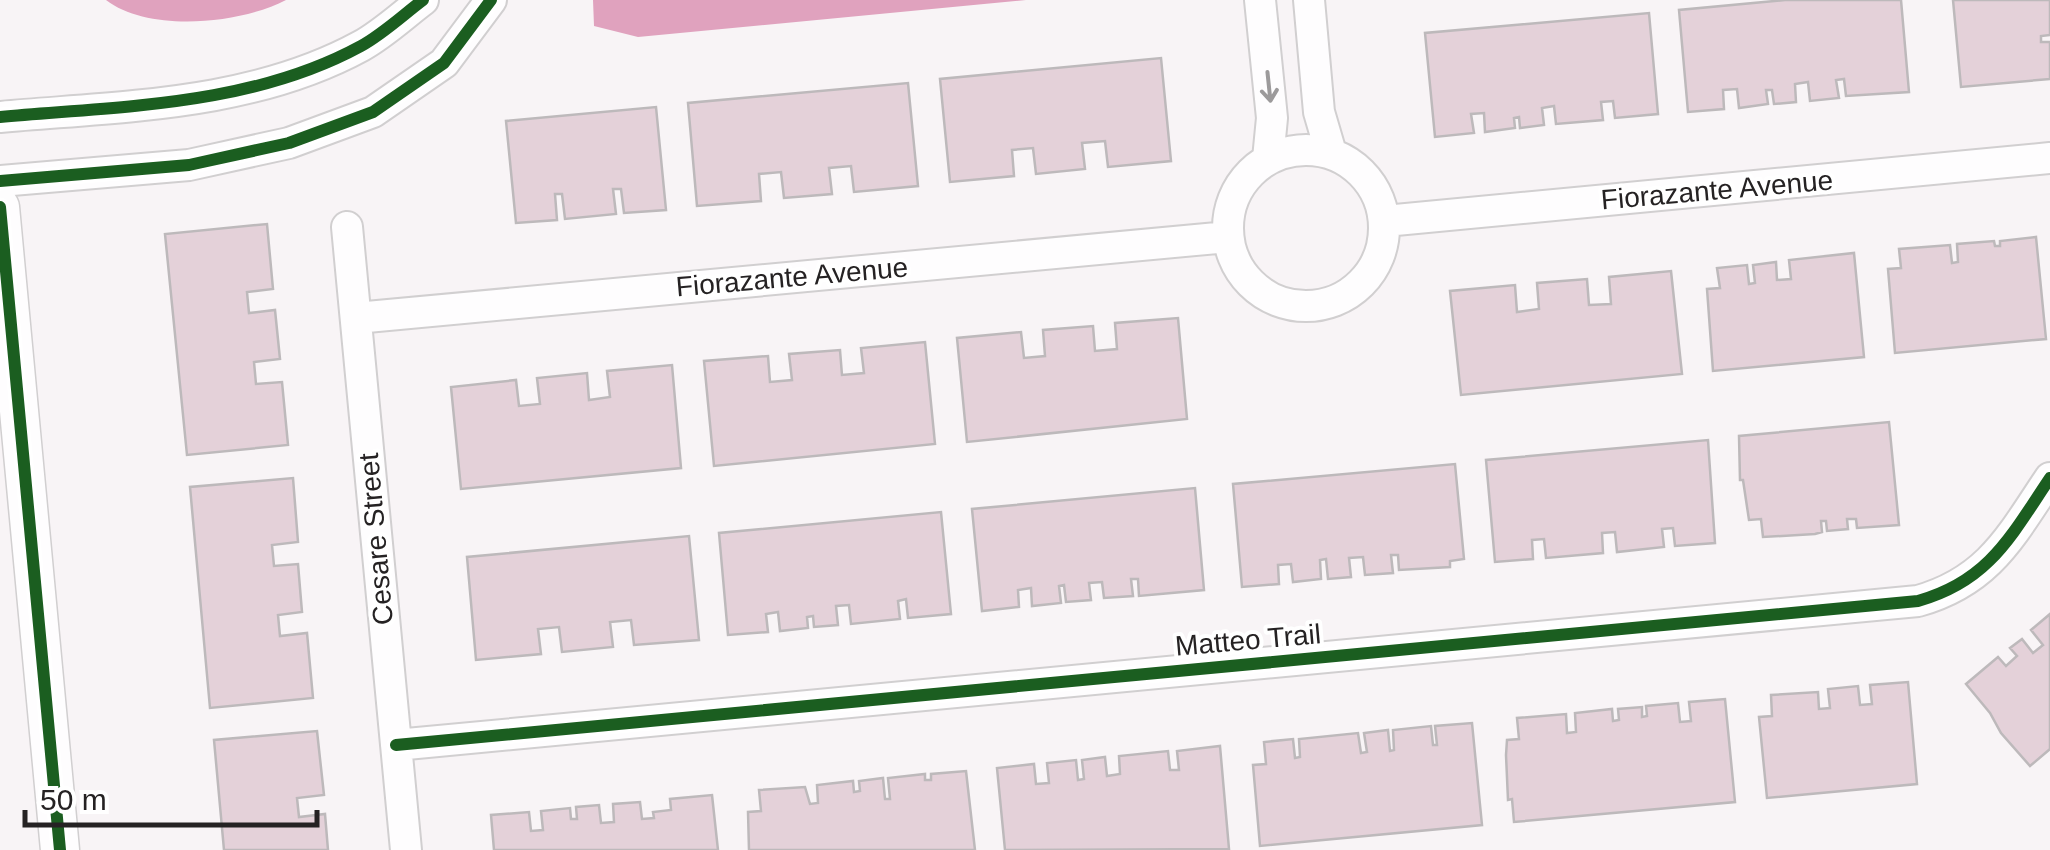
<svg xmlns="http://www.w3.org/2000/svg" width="2050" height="850" viewBox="0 0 2050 850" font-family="Arial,sans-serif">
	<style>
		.water { fill: #e0a2be }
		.building { fill: #e4d1d9; stroke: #bdb9bb; stroke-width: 2.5 }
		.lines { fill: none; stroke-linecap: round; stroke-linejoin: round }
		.minor-casing { stroke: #d1cfd0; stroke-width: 34 }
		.tertiary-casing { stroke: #d1cfd0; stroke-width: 41 }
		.minor { stroke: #fefdfe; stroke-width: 30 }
		.tertiary { stroke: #fefdfe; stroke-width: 38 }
		.cycleway-casing { stroke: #fff; stroke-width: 19 }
		.cycleway { stroke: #1b5e20; stroke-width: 12 }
		.oneway { stroke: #9c9a9b }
		.labels { text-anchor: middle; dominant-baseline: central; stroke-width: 8; stroke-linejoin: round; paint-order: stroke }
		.street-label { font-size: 28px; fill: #252223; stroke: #fff }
	</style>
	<rect width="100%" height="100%" fill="#f8f4f6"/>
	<path class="water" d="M106,0H286C240,24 149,33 106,0Z
		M593,0H1026L638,37L594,26Z"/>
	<path class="building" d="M1785,0H1901L1909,92L1846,96L1844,79L1836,80L1839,98L1810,101L1808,82L1795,84L1796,102L1774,104L1772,90H1766L1768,104L1739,108L1737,89L1723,90L1724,109L1688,112L1679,10Z
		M1953,0H2050V35L2041,36V42H2050V79L1961,87Z
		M1649,13L1658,114L1615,118L1613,101L1601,102L1603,120L1556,124L1554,106L1542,108L1544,125L1520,128L1519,117L1514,118L1515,128L1485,132L1484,113L1471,114L1474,133L1435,137L1425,33Z
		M1161,58L1171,161L1108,167L1105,141L1082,143L1085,169L1036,174L1033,148L1012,150L1014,176L950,182L940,79Z
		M908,83L918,186L854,192L851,166L829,168L832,194L784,198L781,172L759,174L761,201L697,206L688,103Z
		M656,107L666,210L624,213L621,189H613L616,214L565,219L562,194H555L557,220L516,223L506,121Z
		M267,224L273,289L247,292L249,313L275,310L280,359L254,362L256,384L282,382L288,445L187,455L165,234Z
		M2036,237L2046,339L1895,353L1888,269L1901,268L1899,249L1950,245L1952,263L1958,262L1957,244L1994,241L1995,246H2000V241Z
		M1854,253L1864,357L1713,371L1707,289L1720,288L1717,268L1747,265L1749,284L1755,283L1753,265L1776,262L1777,280L1791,279L1789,260Z
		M1671,271L1682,374L1461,395L1450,291L1515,285L1517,312L1539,309L1537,283L1587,279L1589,305L1611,304L1609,277Z
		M1178,318L1187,419L967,442L957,338L1021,332L1024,358L1045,356L1043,330L1093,326L1095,351L1117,349L1115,323Z
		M925,342L935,444L714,466L704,361L768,356L770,382L792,380L789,354L840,350L842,375L864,373L861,348Z
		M672,365L681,468L461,489L451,387L516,380L519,406L540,404L537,378L587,373L589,400L610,397L607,371Z
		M1889,422L1899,525L1857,528L1856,519H1847L1848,529L1827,531L1826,521H1821L1822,532L1815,534L1763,537L1761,519L1749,520L1743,480H1740L1739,436Z
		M1708,440L1715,543L1675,546L1673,528L1662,529L1664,547L1617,552L1615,532L1602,533L1603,553L1546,558L1544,539L1532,540L1533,559L1495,562L1486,460Z
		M1455,464L1464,559L1450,561V567L1399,570L1398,555H1391L1393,573L1365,575L1363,557L1349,558L1351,577L1328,579L1326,559L1320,560L1321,579L1293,582L1291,564L1278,565L1279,584L1242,587L1233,484Z
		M293,478L298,542L272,545L274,566L298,564L302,612L278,615L280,636L307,633L313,698L210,708L190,487Z
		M1195,488L1204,590L1139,596L1138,579H1131L1133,596L1104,598L1102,582L1089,583L1091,600L1066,602L1064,585L1059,586L1061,603L1032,606L1031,588L1018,590L1019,607L982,611L972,509Z
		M941,512L951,614L908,618L906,599L898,601L900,619L851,624L849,605L836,606L838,625L814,627L813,616L807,617L808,628L780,631L778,612L766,614L768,632L728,635L719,533Z
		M689,536L699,640L634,645L631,620L610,622L613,647L562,652L559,627L538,629L541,654L476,660L467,557Z
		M2050,614V749L2030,766L2001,733L1990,713L1966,684L1998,657L2006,666L2017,656L2010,648L2022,639L2033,653L2043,645L2031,630Z
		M1908,682L1917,784L1767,798L1759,717L1772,716L1771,695L1818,692L1819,709L1830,708L1828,689L1858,686L1860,705L1872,704L1870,685Z
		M1725,699L1735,802L1514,822L1512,799L1508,800L1506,755L1507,740L1519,739L1517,718L1566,714L1567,733L1576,732L1575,713L1612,709L1613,721L1619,720L1618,709L1642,707V717L1647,716L1646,706L1678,703L1680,722L1691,721L1689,702Z
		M1472,723L1482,825L1260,846L1253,765L1266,764L1264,742L1293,739L1295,758L1300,757L1299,739L1358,733L1361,753L1367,752L1364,733L1388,730L1390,751L1394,750L1393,730L1431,726L1433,745H1437L1435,726Z
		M317,731L324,795L297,798L299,817L325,814L328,850H224L214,740Z
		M1220,746L1229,849L1005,850L997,768L1034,764L1036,784L1049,783L1047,763L1076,760L1078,780L1084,779L1082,760L1105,757L1107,776L1120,774L1119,756L1168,751L1170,770H1179L1177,751Z
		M966,771L975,850H749L748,812L761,811L759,790L805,787L810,804L818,803L817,785L853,781L854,792L860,791L859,781L883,778L885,799H890L888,778L925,774V780H931V774Z
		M712,795L718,850H494L491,815L529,812L531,831L543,830L541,811L570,808L571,819H577L576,807L599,805L601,823L614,822L613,804L640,802L642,819L654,818L653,812L671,810L670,799Z"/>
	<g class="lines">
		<defs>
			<path id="minor" d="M1260,0L1272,118L1268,159
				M1309,0L1319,112L1331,153
				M0,117C122,106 251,106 361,46C383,34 403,15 423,0
				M1228 228a78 78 0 1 1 156 0a78 78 0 1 1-156 0Z
				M0,181L189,165L289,143L373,112L444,63L491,0
				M1385,221L2050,158
				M347,227L406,850
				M356,318L1228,237
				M396,745L1918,601C1989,581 2011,536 2050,478"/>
			<path id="tertiary" d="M0,207L60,850"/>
		</defs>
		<use href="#minor" class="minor-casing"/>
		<use href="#tertiary" class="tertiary-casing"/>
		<use href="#minor" class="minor"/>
		<use href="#tertiary" class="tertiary"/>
		<defs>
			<path id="cycleway" d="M0,117C122,106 251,106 361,46C383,34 403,15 423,0
				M0,181L189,165L289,143L373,112L444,63L491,0
				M0,207L60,850
				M396,745L1918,601C1989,581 2011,536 2050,478"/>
		</defs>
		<use href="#cycleway" class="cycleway-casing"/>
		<use href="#cycleway" class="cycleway"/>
	</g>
	<defs><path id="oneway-shaft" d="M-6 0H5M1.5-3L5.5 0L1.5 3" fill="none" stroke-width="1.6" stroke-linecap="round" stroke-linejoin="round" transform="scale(2.5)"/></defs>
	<use class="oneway" href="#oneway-shaft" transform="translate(1269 87) rotate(84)"/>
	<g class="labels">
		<g class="street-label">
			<text transform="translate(1717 190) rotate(-5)">Fiorazante Avenue</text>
			<text transform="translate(792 277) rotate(-5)">Fiorazante Avenue</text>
			<text transform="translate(376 539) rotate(-95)">Cesare Street</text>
			<text transform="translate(1248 640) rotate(-5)">Matteo Trail</text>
		</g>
	</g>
	<path d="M25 810v15h292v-15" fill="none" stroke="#252223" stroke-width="5"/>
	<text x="40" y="810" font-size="30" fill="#252223" stroke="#ffffff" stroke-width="8" paint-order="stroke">50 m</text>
</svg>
